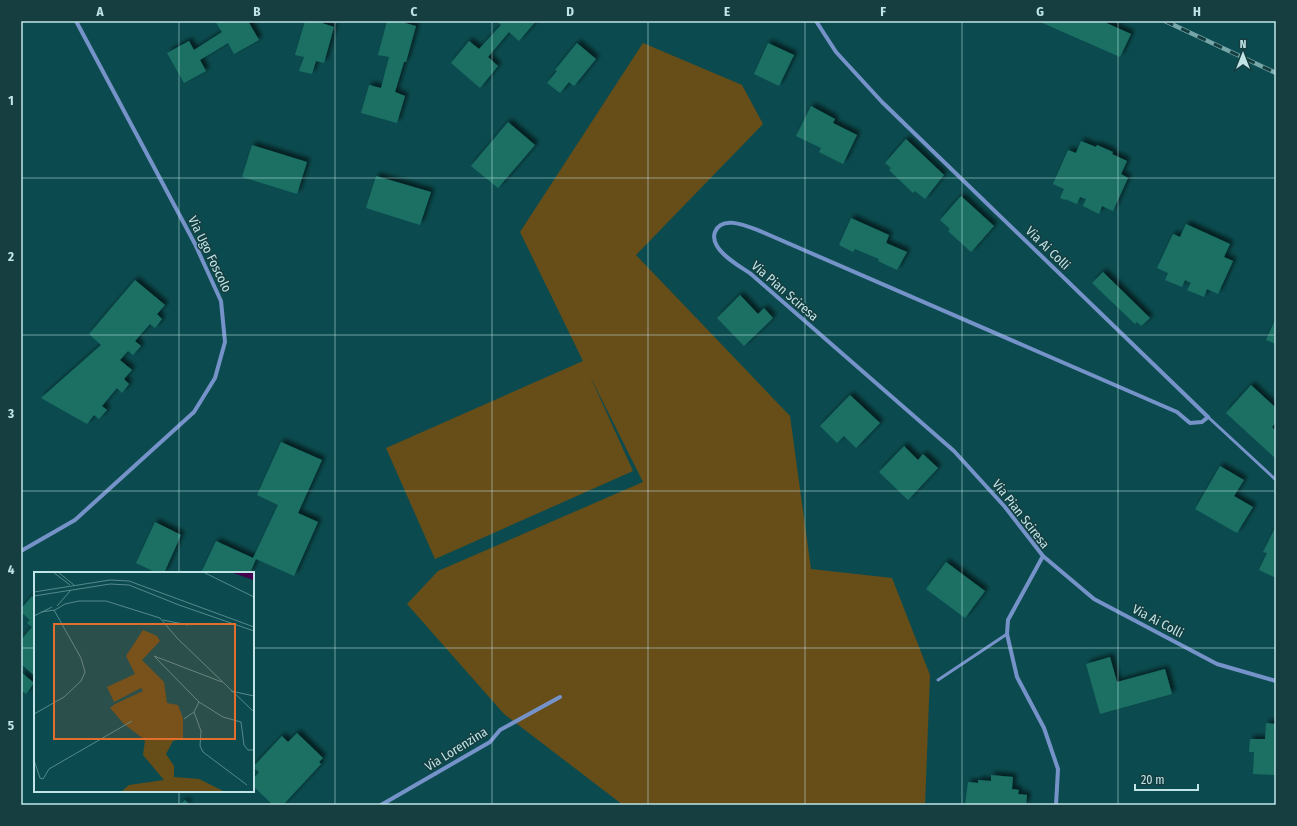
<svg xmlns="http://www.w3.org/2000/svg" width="1297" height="826" viewBox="0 0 1297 826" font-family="'Fira Sans Condensed',sans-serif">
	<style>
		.green { fill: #674d18 }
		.building { fill: #1b7064; filter: url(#shadow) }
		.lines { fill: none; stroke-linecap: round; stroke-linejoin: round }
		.service { stroke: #7593c9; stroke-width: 3 }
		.minor { stroke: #7593c9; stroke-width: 4 }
		.rail-casing { stroke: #77a6a9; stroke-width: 4.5 }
		.rail { stroke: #163e41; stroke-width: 3; stroke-dasharray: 9; stroke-linecap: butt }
		.grid { fill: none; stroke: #c1e5e7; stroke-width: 1; stroke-opacity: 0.55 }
		.labels { text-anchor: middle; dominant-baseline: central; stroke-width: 3; stroke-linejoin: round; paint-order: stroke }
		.street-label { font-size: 13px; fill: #c1e5e7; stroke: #163e41 }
		.inset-road { fill: none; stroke: #54898c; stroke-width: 1 }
		.view { fill: #e26e2d; fill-opacity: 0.15; stroke: #e26e2d; stroke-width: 2 }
		.inset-edge { fill: none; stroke: #c1e5e7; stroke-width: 2 }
		.neatline { fill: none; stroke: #c1e5e7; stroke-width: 1.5 }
		.grid-label { font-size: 13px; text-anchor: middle; font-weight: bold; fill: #c1e5e7 }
	</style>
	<defs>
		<filter id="shadow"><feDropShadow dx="3.5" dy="-3.5" stdDeviation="2" flood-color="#0009"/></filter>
	</defs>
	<rect width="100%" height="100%" fill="#0b4b4f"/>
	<path class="green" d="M643,43L742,85L763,124L636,255L790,416L811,569L892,578L930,675L925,805H623L504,714L407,604L438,571L643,482L590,376L633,471L435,559L386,448L583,361L520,232Z"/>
	<path class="building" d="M215,21H248L259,40L234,54L228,43L200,60L206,71L184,83L167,53L189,41L194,50L222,32Z
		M305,21H323L322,23L334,27L324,63L316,61L312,74L299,71L304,57L295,55Z
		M387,21H406L405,23L416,26L406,62H404L395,92L405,96L397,123L361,113L369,85L381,88L389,57L378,55Z
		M496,21H536L519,41L509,32L488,57L498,66L480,88L451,63L469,41L479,49L501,25Z
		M1038,21H1102L1131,34L1120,57Z
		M577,43L596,59L574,86L569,82L560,93L547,83L557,71L555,70Z
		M768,43L794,55L779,86L754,74Z
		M811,106L835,119L833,123L857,135L843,164L819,152L821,148L796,136Z
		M508,122L535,145L498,188L471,166Z
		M906,139L944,175L925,199L915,191L913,193L889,170L891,168L885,163Z
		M1081,141L1096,147L1097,145L1113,152L1112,154L1127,161L1121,174L1128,178L1113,211L1102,206L1099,214L1083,206L1086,199L1080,197L1077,204L1065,199V200L1060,198L1064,189L1053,184L1068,150L1076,153Z
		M252,145L307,162L297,194L242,177Z
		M376,176L431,192L420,225L366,208Z
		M961,196L994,226L971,252L948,231L950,229L940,220Z
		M851,218L889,235L886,243L907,252L897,270L878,261L879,259L855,249L853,252L839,245Z
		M1186,224L1230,244L1224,257L1233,261L1218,294L1207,289L1204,297L1187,290L1191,283L1185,280L1182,287L1165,280L1168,273L1157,268L1173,234L1180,237Z
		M1103,272L1150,318L1141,326L1137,322L1135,324L1092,283Z
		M135,280L165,305L157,314L162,319L155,328L150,324L135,341L141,346L133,355L128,351L120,360L132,370L124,379L129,384L122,393L117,388L102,406L107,410L99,419L94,415L87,424L41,398L101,345L89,334Z
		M740,295L758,314L764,308L773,318L744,346L717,318Z
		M1276,318V344L1266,340Z
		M1251,385L1276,408V422L1272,427L1276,431V456L1274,457L1226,413Z
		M850,395L880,423L856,448L844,436L837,443L820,426Z
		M281,442L322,460L298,513L318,522L294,576L256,559L250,573H201L216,541L253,558L278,505L257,495Z
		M904,446L918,460L923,454L938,468L908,500L879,472Z
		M1220,466L1244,480L1234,496L1253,507L1237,533L1195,509Z
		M155,522L181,535L164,573H157L136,563Z
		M1276,526V578L1259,570L1267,553L1263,552Z
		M946,562L985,591L965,618L926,589Z
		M32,596L35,599V676L21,664V640L32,627L27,623L30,620L21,612V609Z
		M1110,657L1117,682L1165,669L1172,694L1100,714L1086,664Z
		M21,672L34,683L26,694L21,690Z
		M1266,723L1276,724L1275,775L1253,774L1254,752H1249L1250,739H1265Z
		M297,733L323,758L319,762L321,764L283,805L279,803L278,805H273L253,786V779L259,772L253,767L282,736L288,742Z
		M991,775L1013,777L1012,789L1019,790L1018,794L1027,795L1026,805H965L968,782L978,783V780L991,781Z
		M185,800L190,805H179Z"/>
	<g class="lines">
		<path class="service" d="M1208,417L1276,480
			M938,680L1007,634"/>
		<path class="minor" d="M816,21L836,52L882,102L1208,417L1202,422L1190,423L1177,412L760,231C749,227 722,214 715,232C713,237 714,241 717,246C723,257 741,267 751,274L954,451L1005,507L1043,556L1008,620L1007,634L1017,677L1044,728L1058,769L1056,805
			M21,551L75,520L194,412L215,378L225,342L221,301L195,244L76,21
			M1043,556L1094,599L1217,664L1276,681
			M381,805L490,742L500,730L560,697"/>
		<defs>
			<path id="rail" d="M1165,21L1276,73"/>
		</defs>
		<use href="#rail" class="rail-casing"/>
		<use href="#rail" class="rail"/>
	</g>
	<path class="grid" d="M179,21V573M335,21V805M492,21V805M648,21V805M805,21V805M962,21V805M1118,21V805M21,178H1276M21,335H1276M21,491H1276M21,648H35M253,648H1276M179,791V805"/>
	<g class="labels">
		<g class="street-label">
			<text transform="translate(1048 248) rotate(44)">Via Ai Colli</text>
			<text transform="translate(210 254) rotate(64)">Via Ugo Foscolo</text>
			<text transform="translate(785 291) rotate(41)">Via Pian Sciresa</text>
			<text transform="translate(1021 514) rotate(52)">Via Pian Sciresa</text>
			<text transform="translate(1158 621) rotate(28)">Via Ai Colli</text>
			<text transform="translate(456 749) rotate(-32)">Via Lorenzina</text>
		</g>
	</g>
	<g transform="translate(34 572)">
		<rect width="220" height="220" fill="#0b4b4f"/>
		<path d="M109,58L123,64L126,69L108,88L130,110L133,131L144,133L149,146V166L139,169L132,182L140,194V205L165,207L191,220H87L95,213L130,208L109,183L111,168L90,152L76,136L81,132L109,119L107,116L80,130L73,115L101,102L92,84Z" fill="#674d18"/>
		<path d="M196,0H220V9L217,7Z" fill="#44004e"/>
		<path class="inset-road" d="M19,0L36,13M24,0L40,13M169,0L220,25M0,20L76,8L95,9L220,55M0,24L76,12L95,13L145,33L220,59M23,34L37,18M7,40L21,38L31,32L45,29H72L126,46L143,66L220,140M0,44L18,35M129,48L154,53M120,84L165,130L160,140L167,159L166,174L169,180L213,213M120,84L188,110M197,119L220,124M165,130L189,145L207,150L210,173L214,178H220M0,142L30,125L47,109L51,100L47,86L20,38M150,147L160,140M0,188L6,206L9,207L15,197L98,149"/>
		<path class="view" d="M20,52H201V167H20Z"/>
		<rect width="220" height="220" class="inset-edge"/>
	</g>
	<rect width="1297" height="826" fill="none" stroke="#163e41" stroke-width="44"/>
	<g transform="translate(1243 54)" stroke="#163e41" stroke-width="3" paint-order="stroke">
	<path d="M0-3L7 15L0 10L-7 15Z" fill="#c1e5e7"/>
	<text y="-6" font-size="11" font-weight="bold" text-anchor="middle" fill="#c1e5e7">N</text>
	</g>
	<path d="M1135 784v6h63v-6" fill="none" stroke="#c1e5e7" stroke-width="2"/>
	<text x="1141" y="784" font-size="12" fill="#c1e5e7" stroke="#163e41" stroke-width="3" paint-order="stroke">20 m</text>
	<rect x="22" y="22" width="1253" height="782" class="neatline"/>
	<g class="grid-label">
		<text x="100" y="16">A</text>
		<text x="257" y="16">B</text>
		<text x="414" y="16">C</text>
		<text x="570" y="16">D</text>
		<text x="727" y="16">E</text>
		<text x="883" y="16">F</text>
		<text x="1040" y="16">G</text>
		<text x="1197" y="16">H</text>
		<text x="11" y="105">1</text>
		<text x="11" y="261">2</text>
		<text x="11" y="418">3</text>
		<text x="11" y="574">4</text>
		<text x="11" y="730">5</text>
	</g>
</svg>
